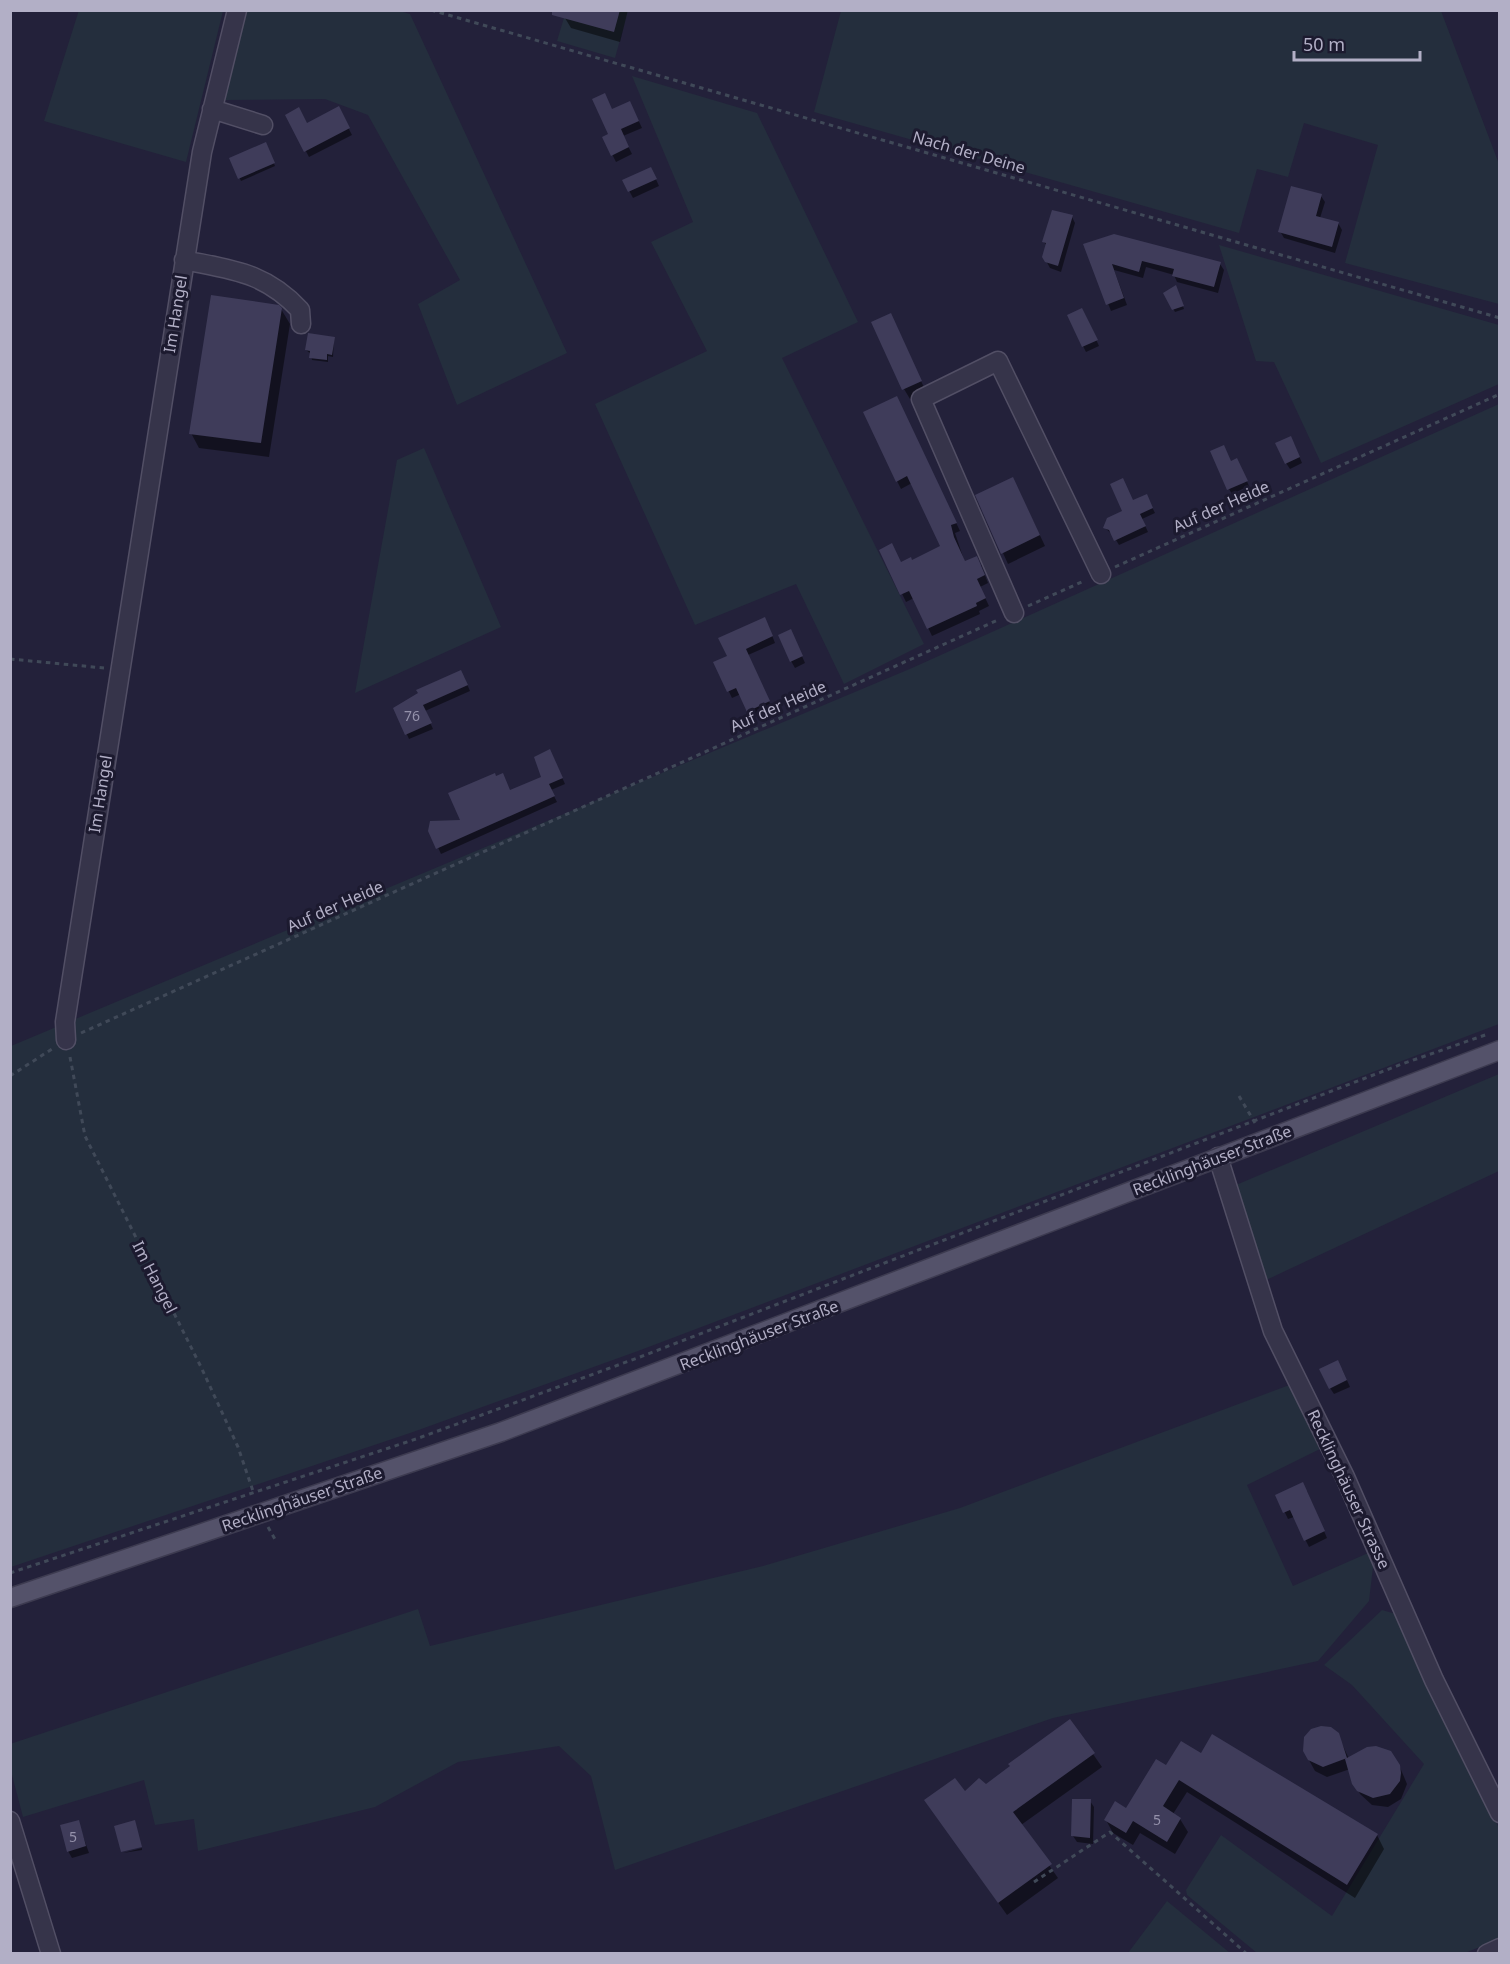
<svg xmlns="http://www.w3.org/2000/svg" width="1510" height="1964" viewBox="0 0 1510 1964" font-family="'Noto Sans',sans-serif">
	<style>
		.green { fill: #242e3d }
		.shadow { fill: #0007 }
		.building { fill: #3f3c5a }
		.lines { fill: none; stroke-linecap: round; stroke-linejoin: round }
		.minor-casing { stroke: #524f65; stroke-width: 21 }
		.major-casing { stroke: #3d3b50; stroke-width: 21 }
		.path { stroke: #404958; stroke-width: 3; stroke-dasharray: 4.5 4.5; stroke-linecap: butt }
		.minor { stroke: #36344a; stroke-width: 18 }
		.major { stroke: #54526a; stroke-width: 18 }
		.labels { text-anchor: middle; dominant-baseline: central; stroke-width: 6; stroke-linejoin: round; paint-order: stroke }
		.number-label { font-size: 14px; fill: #9592ab }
		.street-label { font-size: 16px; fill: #b2afc6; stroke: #1c1a2f }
	</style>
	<rect width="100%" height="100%" fill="#23213a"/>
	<path class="green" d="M79,10L223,11L186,162L44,121Z
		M396,10L410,14L567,353L457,405L418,304L460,280L368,115L325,99L224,100L247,11Z
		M566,11H628L615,58L557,41Z
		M841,11H1441L1499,164V304L1345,263L1378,145L1304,123L1288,177L1257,169L1239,233L814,112Z
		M632,76L757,113L858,322L782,358L924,644L844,684L796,584L695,625L595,404L707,351L651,242L693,222Z
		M1219,245L1499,325V384L1321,463L1274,362L1256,361Z
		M1499,404V1024L638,1351L413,1432L11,1567V1046L912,668Z
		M424,448L501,627L355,693L397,460Z
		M1499,1074V1171L1266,1280L1236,1185Z
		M1292,1384L1324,1447L1247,1485L1293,1586L1375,1550L1369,1601L1318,1661L1053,1718L615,1870L591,1776L559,1746L458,1762L375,1807L198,1851L194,1819L155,1825L144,1780L23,1817L11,1771L10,1744L418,1609L430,1646L763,1566L960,1508Z
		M1382,1610L1396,1614L1499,1828V1939L1465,1953H1257L1187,1895L1186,1890L1221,1835L1332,1916L1424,1764L1352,1685L1324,1665Z
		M1167,1901L1230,1953H1128Z"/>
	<path class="shadow" d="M567,10H628L620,42L571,28L565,18Z
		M338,108L352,135L309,157L287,115L307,125Z
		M633,109L642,128L623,136L632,154L616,162L604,138L610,135L612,111Z
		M267,146L275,166L241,181L231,159Z
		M654,175L659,186L633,198L624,181Z
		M1321,196L1325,202L1320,218L1338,223L1342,230L1335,253L1284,238L1280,231Z
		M1072,217L1075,223L1061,272L1050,268L1044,257L1047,246L1044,242Z
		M1085,245L1220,264L1224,270L1218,293L1177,282L1174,275L1146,267L1143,278L1114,270L1127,305L1111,311Z
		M1177,290L1184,309L1175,312L1165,293Z
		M281,309L290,324L269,457L199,448L191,433Z
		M1085,315L1099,346L1086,352L1083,346Z
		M896,325L926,392L910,399L904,389Z
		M334,338L333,357L328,356V362L312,360L311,354L306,350Z
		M901,406L960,531L955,533L965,563L981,565L988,583L980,587L989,606L979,611L980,614L932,636L914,598L906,602L881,550L901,563L911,562L942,547L912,483L901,489L897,481Z
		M1294,444L1302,463L1290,469L1286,463Z
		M1231,463L1240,465L1249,486L1232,494L1229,489Z
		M1018,489L1045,546L1008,564L977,496Z
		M1149,501L1155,513L1142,519L1148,532L1119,545L1113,535L1105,528L1133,502Z
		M768,625L775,643L748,655L772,708L752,717L741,694L732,698L715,663L729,656Z
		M794,638L805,663L795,668L791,661Z
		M464,677L470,691L425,711L433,729L409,739L395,708Z
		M553,757L565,784L551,790L557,802L441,854L430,830L462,821L510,792L543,778Z
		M1342,1369L1350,1387L1334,1394L1330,1388Z
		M1307,1491L1327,1538L1309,1547L1294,1517L1288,1519L1277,1496Z
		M1070,1721L1102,1767L1021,1825L1058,1878L1007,1915L926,1801L964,1793L985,1786Z
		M1338,1735L1349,1759L1399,1765L1407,1784L1401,1799L1388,1807L1372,1805L1360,1794L1350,1769L1327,1777L1315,1771L1304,1751Z
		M1201,1755L1377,1835L1384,1849L1355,1898L1187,1792L1173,1814L1180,1819L1188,1832L1175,1854L1140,1833L1133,1845L1113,1833L1106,1820L1127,1810L1166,1767Z
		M1090,1801L1094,1807L1093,1844L1077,1842L1073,1836Z
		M78,1822L89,1853L72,1858L68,1851Z
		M142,1848V1850L123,1853Z"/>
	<path class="building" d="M552,10H620L614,32L552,15Z
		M605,93L612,109L630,101L639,121L621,129L629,147L611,156L602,137L608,134L592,99Z
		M339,106L350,128L304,152L285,115L299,107L307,123Z
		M266,142L275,163L238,179L229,158Z
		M651,167L657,179L628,192L622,180Z
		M1291,186L1322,194L1316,216L1339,222L1332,247L1278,232Z
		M1052,210L1073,215L1058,266L1045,262L1042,257L1046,243L1042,242Z
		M1114,234L1221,262L1214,287L1172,276L1174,269L1142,261L1139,272L1112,264L1124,298L1106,305L1083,244Z
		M1176,285L1184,306L1172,310L1163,293Z
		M211,295L279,305L282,308L261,443L189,434Z
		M1082,308L1098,340L1082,347L1067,315Z
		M891,313L922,381L902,390L871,322Z
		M308,333L335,337L332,355L327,354V360L309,358L310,351L305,350Z
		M897,396L957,523L951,525L954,537L965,561L977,556L985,575L977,579L986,598L976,603L977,606L927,629L909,591L900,595L879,550L892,543L901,562L911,557L912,560L940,546L907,476L896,482L863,412Z
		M1291,436L1300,457L1285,464L1275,443Z
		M1224,445L1231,461L1237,458L1248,481L1227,490L1210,451Z
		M1013,477L1040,535L1001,554L975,495Z
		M1123,478L1133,500L1147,494L1153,508L1140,514L1146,526L1114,541L1109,530L1103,528L1107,518L1122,511L1110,484Z
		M765,617L773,636L746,649L770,701L747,712L736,688L727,692L713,662L727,656L718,638Z
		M791,629L803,656L790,662L778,635Z
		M461,670L468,685L423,705L432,723L405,735L393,708L418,693L416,690Z
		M550,749L563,778L549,784L555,796L436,849L428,831L430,821L460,820L448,793L495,773L496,776L503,773L510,790L541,777L534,757Z
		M1338,1360L1347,1380L1329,1389L1319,1369Z
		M1303,1482L1325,1531L1304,1541L1290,1510L1283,1513L1275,1495Z
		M1070,1719L1095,1753L1013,1812L1052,1864L998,1903L924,1800L955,1778L965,1791L979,1778L986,1784L1010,1766L1008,1764Z
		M1321,1726L1331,1727L1339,1733L1347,1758L1323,1767L1308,1760L1303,1751L1304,1737L1311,1729Z
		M1212,1734L1378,1834L1347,1885L1179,1780L1163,1806L1181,1818L1167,1842L1133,1821L1126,1833L1104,1820L1115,1801L1126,1808L1156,1759L1166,1765L1181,1741L1201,1753Z
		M1376,1746L1391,1751L1400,1765L1401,1773L1400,1781L1390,1794L1373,1798L1357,1791L1352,1784L1345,1759L1367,1747Z
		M1072,1799H1091L1090,1838L1071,1836Z
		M79,1820L86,1846L67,1852L60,1825Z
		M135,1820L142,1847L121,1852L114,1826Z"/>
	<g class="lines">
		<defs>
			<path id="minor" d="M212,109L263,125
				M184,260C232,270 265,272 300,310L301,324
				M1014,613L921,399L998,361L1101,574
				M66,1040L65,1022L202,152L237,10
				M1218,1157L1273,1331L1345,1477L1434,1680L1500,1813
				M10,1821L51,1954
				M1487,1954L1500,1948"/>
			<path id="major" d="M10,1598L501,1432L1500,1050"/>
		</defs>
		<use href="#minor" class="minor-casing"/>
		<use href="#major" class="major-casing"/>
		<path class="path" d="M431,10L1500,318
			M1115,567L1500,394
			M1028,606L1084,581
			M10,659L104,668
			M81,1033L1000,619
			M70,1057L85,1136L201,1367L238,1447L254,1494
			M10,1076L52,1049
			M1239,1096L1255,1123
			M268,1527L276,1541
			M10,1573L416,1439L640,1357L1402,1064L1488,1034
			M1034,1882L1110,1832L1247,1954"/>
		<use href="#minor" class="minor"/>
		<use href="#major" class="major"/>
	</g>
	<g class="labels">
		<g class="number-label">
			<text x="412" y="715">76</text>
			<text x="1157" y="1819">5</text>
			<text x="73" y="1836">5</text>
		</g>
		<g class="street-label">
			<text transform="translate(969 152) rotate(16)">Nach der Deine</text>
			<text transform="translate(175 314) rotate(-81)">Im Hangel</text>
			<text transform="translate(1221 506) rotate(-24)">Auf der Heide</text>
			<text transform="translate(778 706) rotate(-24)">Auf der Heide</text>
			<text transform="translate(100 794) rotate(-81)">Im Hangel</text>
			<text transform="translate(335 906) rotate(-24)">Auf der Heide</text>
			<text transform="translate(1212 1160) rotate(-21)">Recklinghäuser Straße</text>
			<text transform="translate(155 1277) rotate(63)">Im Hangel</text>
			<text transform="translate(759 1335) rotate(-21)">Recklinghäuser Straße</text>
			<text transform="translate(1349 1489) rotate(65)">Recklinghäuser Strasse</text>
			<text transform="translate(302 1499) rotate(-19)">Recklinghäuser Straße</text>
		</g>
	</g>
	<rect width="1510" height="1964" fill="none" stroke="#b2afc6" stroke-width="24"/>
	<path d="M1294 51v9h126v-9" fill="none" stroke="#b2afc6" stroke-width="3"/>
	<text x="1303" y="51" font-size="18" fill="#b2afc6" stroke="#1c1a2f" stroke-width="4.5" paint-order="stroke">50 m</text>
</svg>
